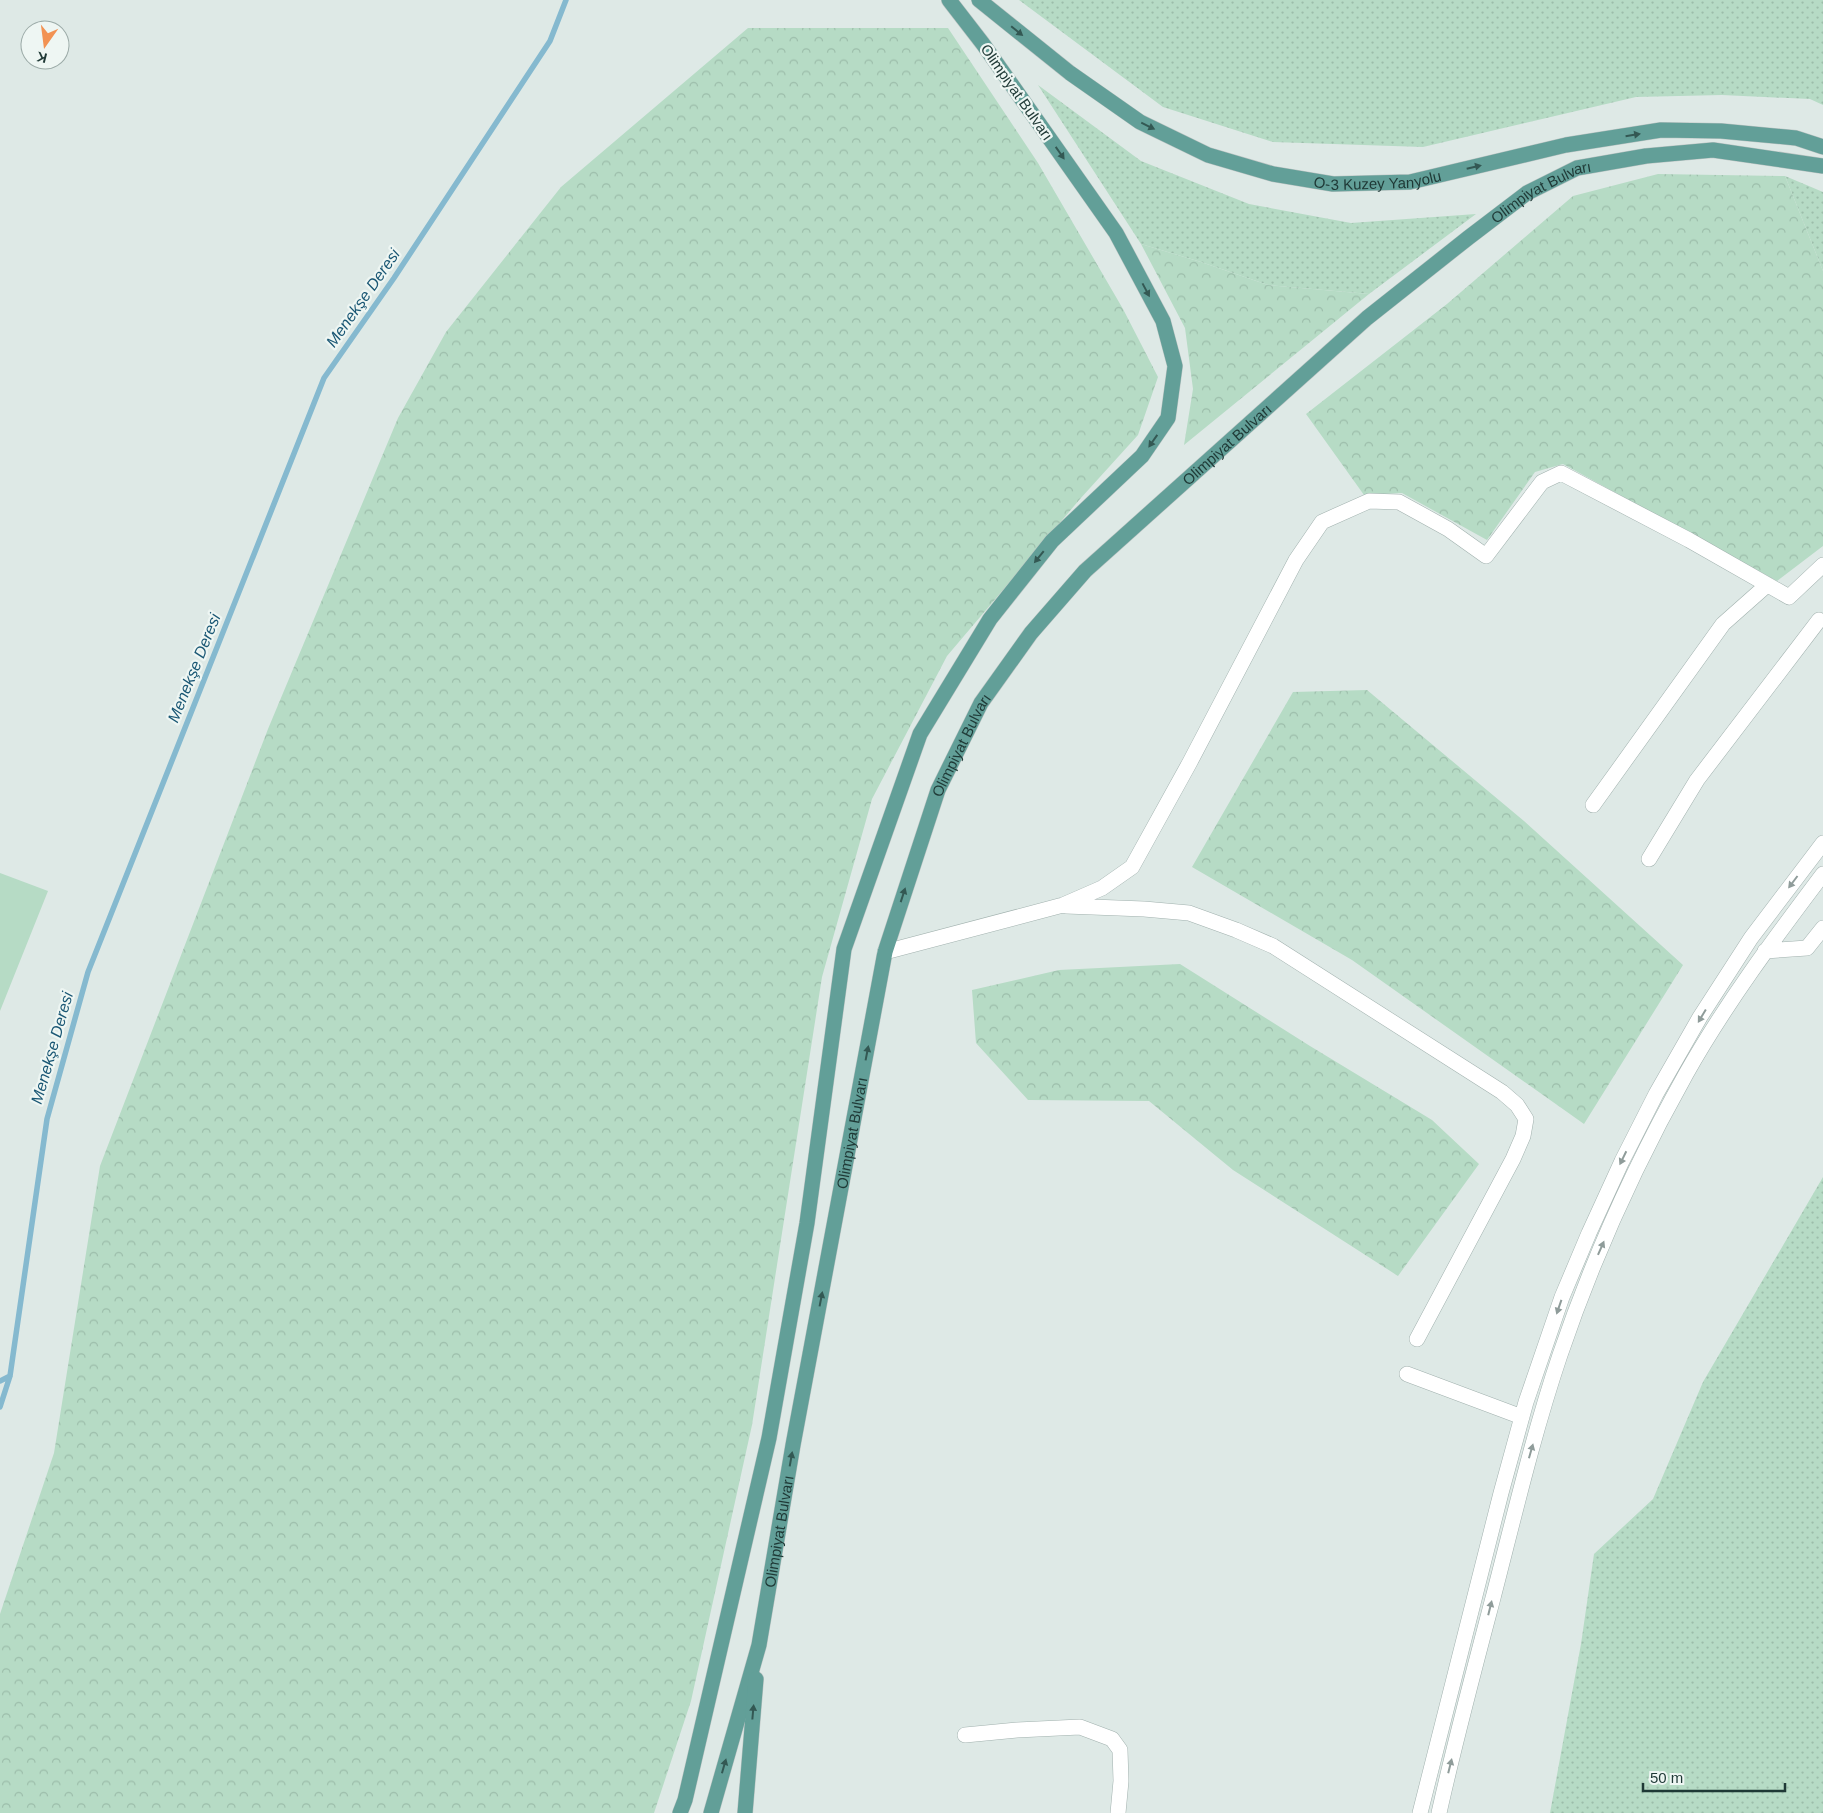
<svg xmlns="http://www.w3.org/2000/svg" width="1823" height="1813" viewBox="0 0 1823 1813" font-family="Helvetica,sans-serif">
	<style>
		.grass { fill: url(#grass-dots) }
		.forest { fill: url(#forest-crowns) }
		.pitch { fill: #b6dbc5 }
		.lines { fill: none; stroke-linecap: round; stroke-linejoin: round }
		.stream { stroke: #85b9cf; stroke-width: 5.5 }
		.minor-casing { stroke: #a1b1ae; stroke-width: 16 }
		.major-casing { stroke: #bcc4c3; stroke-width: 16 }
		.minor { stroke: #fff; stroke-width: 15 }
		.major { stroke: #629f98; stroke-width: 15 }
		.oneway { fill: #335853 }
		.oneway2 { fill: #8f9c9a }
		.labels { text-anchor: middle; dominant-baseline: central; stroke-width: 4.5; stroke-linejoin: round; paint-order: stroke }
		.street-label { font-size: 15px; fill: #1f3936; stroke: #eef6f3 }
		.water-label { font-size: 16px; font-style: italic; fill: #1a5774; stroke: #eef6f3 }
	</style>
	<defs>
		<pattern id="grass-dots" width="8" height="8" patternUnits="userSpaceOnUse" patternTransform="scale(1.25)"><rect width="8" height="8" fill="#b6dbc5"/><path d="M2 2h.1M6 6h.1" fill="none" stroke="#9cbdaa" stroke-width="1.8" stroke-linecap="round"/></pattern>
		<pattern id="forest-crowns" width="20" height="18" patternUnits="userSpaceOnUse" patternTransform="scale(1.25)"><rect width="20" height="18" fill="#b6dbc5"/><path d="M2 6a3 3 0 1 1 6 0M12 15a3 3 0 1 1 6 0" fill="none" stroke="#9cbdaa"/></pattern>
	</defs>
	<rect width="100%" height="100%" fill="#dee9e6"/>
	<path class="grass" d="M1019,0H1823V105L1810,99L1722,95L1636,97L1423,147L1273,142L1163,107Z
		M1038,85L1141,161L1249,204L1351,223L1476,214L1369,294L1268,285L1201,262L1141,244Z
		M1785,176L1823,192V271Z
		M1823,1177V1813H1550L1581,1644L1594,1554L1653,1499L1703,1382Z"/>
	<path class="forest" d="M748,28H948L1038,163L1123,309L1158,377L1138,435L1080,499L947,656L872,799L822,977L752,1425L691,1701L654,1813H0V1614L54,1453L100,1166L268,729L398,418L446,332L561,187Z
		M1658,174L1785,176L1823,271V546L1777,581L1563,464L1535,472L1487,540L1402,493L1364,495L1306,414L1447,304L1573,196Z
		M1141,244L1201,262L1268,285L1369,294L1184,445L1193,389L1185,328Z
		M1367,690L1524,821L1683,965L1584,1124L1352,960L1192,867L1293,692Z
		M1180,964L1310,1046L1432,1120L1479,1164L1398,1276L1233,1170L1149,1101L1028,1100L976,1043L972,990L1059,970Z"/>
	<path class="pitch" d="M0,873L48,891L0,1011Z"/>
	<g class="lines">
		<path class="stream" d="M0,1381L10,1376
			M0,1407L10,1376L47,1119L88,972L324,378L394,278L550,41L566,0"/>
		<defs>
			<path id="minor" d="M1593,805L1723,624L1767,585
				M1649,859L1697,780L1819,620
				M1066,906L1144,909L1189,913L1236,930L1273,946L1502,1092L1517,1105L1526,1119L1523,1136L1513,1159L1417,1339
				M1765,951L1807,948L1823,928
				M885,952L1063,905L1102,888L1132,867L1190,762L1296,560L1322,522L1369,501L1399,502L1448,529L1486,556L1542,482L1561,473L1689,540L1789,597L1823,565
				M1407,1374L1522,1417
				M965,1735L1017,1730L1080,1727L1112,1739L1120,1750L1121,1781L1118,1813
				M1420,1813L1501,1493L1526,1402L1562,1297L1589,1233L1622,1161L1656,1094L1700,1017L1751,938L1823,843
				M1439,1813C1455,1741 1474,1670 1493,1598C1514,1517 1533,1435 1560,1355C1593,1258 1636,1163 1686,1074C1726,1003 1774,939 1823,874"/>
			<g id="major">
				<path id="s1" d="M979,0L1070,73L1140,122L1208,155L1273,174L1333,184L1410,182L1566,145L1661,130L1721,131L1796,138L1823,147"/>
				<path d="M680,1813L685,1800L769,1438L807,1223L844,949L920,734L990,619L1052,541L1142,456L1168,418L1175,366L1163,321L1116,233L983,44L949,0"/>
				<path id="s2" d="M711,1813L759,1645L793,1445L885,952L938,790L981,703L1031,633L1085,571L1367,318L1468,238L1527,193L1577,168L1646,156L1713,150L1823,166"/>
				<path d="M745,1813L756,1679"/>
			</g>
		</defs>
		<use href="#minor" class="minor-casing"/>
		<use href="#major" class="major-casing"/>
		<use href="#minor" class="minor"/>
		<use href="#major" class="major"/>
	</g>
	<defs><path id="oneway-solid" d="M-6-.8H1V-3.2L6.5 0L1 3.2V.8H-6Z" transform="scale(1.25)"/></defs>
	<g class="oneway">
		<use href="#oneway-solid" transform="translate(1017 31) rotate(39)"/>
		<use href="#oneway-solid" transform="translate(1148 126) rotate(26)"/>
		<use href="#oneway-solid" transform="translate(1633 135) rotate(-9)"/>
		<use href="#oneway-solid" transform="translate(1060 153) rotate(55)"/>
		<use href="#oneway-solid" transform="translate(1474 167) rotate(-13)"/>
		<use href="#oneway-solid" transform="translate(1146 290) rotate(62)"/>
		<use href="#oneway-solid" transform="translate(1153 441) rotate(125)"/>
		<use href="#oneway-solid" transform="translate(1039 557) rotate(129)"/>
		<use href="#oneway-solid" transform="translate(903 895) rotate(-72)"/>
		<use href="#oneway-solid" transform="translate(867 1053) rotate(-79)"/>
		<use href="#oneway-solid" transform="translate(821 1299) rotate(-79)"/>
		<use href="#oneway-solid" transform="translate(791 1459) rotate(-80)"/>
		<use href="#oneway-solid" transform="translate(753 1712) rotate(-85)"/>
		<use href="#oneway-solid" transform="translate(724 1766) rotate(-74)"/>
	</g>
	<g class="oneway2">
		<use href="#oneway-solid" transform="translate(1793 882) rotate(127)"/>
		<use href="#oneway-solid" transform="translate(1702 1016) rotate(121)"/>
		<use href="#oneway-solid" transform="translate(1623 1158) rotate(116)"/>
		<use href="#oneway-solid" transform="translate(1601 1248) rotate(-66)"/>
		<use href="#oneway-solid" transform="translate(1559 1307) rotate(109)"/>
		<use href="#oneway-solid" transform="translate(1531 1451) rotate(-74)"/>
		<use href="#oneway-solid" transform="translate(1490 1608) rotate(-76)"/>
		<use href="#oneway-solid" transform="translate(1450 1766) rotate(-76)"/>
	</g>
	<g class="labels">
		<g class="street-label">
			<text transform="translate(1017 92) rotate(55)">Olimpiyat Bulvarı</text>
			<text stroke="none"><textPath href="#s1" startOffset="451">O-3 Kuzey Yanyolu</textPath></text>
			<text stroke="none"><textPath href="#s2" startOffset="1910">Olimpiyat Bulvarı</textPath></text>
			<text stroke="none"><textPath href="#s2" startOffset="1505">Olimpiyat Bulvarı</textPath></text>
			<text stroke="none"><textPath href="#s2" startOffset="1100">Olimpiyat Bulvarı</textPath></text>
			<text stroke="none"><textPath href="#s2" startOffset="695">Olimpiyat Bulvarı</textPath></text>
			<text stroke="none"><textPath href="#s2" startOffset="290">Olimpiyat Bulvarı</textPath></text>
		</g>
		<g class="water-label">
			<text transform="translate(363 298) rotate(-55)">Menekşe Deresi</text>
			<text transform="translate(194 668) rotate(-68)">Menekşe Deresi</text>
			<text transform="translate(52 1048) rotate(-74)">Menekşe Deresi</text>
		</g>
	</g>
	<g transform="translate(45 45) rotate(194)"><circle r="24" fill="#eef6f3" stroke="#9baaa7"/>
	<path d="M0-4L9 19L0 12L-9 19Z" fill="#f29253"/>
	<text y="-8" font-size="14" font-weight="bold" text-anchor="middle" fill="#1f3936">K</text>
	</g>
	<path d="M1643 1783v8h142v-8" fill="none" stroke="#1f3936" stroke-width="2.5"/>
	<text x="1650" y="1783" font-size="15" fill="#1f3936" stroke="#eef6f3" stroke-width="4" paint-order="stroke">50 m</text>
</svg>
